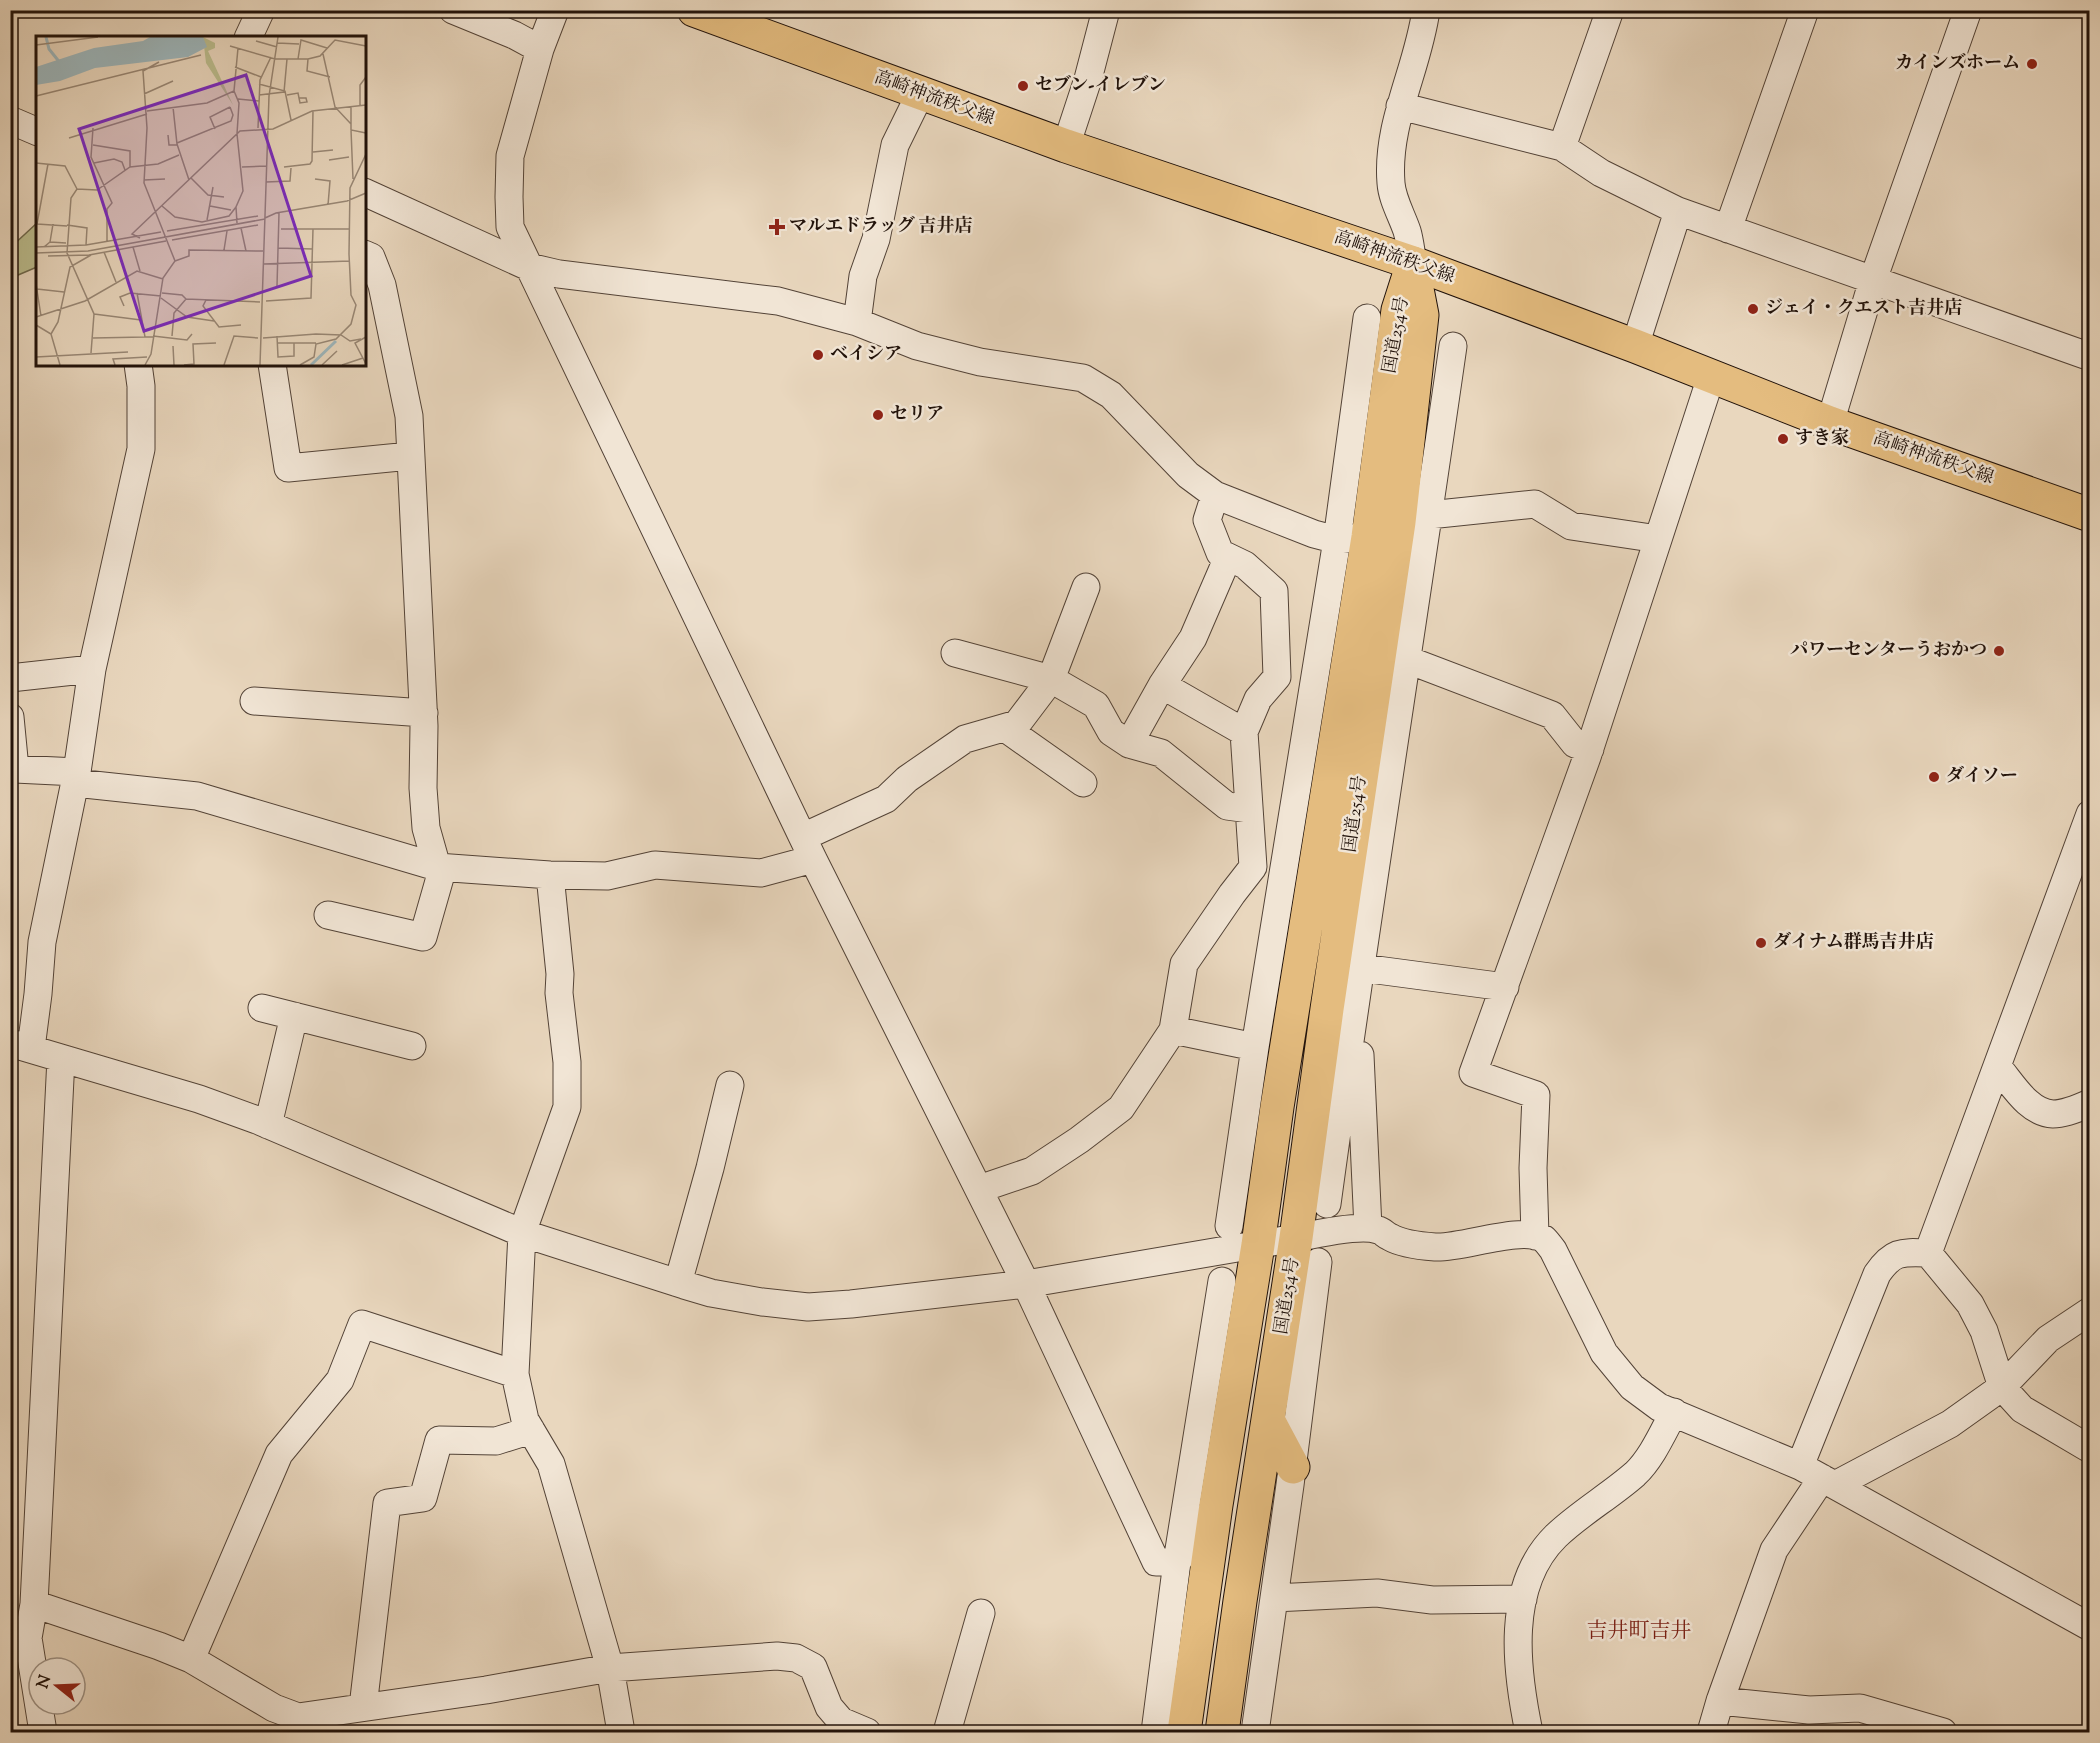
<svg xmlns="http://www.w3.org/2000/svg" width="2100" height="1743" viewBox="0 0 2100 1743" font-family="'Sorts Mill Goudy','Noto Serif JP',serif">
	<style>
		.green { fill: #bbbd8e; stroke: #6e684c; stroke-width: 1.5 }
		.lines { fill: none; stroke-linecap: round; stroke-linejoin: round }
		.minor-casing { stroke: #534337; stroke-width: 29 }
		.major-casing { stroke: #21120a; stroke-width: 35 }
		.highway-casing { stroke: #21120a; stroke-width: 35 }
		.minor { stroke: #f1e5d5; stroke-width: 27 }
		.major { stroke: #e4bc7f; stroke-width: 33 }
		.highway { stroke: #e4bc7f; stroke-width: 33 }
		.poi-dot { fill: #8f2418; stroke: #f1e5d5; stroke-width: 2 }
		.labels { text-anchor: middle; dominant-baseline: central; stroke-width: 5; stroke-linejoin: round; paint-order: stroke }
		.poi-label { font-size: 18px; font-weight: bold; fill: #21120a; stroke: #f1e5d5; text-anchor: start }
		.street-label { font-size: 18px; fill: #21120a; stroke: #f1e5d5 }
		.quarter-label { font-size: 21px; fill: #7a1f14; stroke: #f1e5d5 }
		.inset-river { fill: none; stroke: #9db7bd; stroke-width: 3 }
		.inset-road { fill: none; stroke: #998876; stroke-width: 1.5 }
		.view { fill: #7b2cbf; fill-opacity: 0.15; stroke: #7b2cbf; stroke-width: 3 }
		.inset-edge { fill: none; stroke: #21120a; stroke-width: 3 }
	</style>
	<rect width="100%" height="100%" fill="#e9d7be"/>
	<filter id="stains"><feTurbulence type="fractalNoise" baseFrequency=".00333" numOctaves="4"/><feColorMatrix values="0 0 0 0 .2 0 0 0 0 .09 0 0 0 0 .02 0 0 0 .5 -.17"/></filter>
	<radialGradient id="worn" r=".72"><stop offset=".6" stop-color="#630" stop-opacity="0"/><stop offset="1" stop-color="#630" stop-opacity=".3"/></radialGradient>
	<path class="green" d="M37,223V267L11,278V247Z"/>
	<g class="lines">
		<defs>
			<path id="minor" d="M453,10L514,35L540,49
				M555,10L540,49L510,156L509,197L510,227L813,859L1026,1284L1156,1562H1177L1216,1506
				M248,38L261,10
				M1400,106L1562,147L1601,173L1678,211L2085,355
				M10,120L38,132
				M1066,146L1088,79L1106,10
				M1562,147L1610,10
				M364,192L529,267L559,274L778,301L857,322L917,346L980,362L1083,378L1111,395L1188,475L1215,495L1314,534L1337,540L1368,537
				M1728,229L1805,10
				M364,254L371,257L382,285L409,416L424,726L423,788L426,828L437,867
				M1413,263C1411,253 1410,241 1407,231C1402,216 1392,199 1391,183C1386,123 1418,69 1426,10
				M857,322L863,276L876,239L895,145L920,94
				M1635,346L1678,211
				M272,364L288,468L410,456
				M1830,423L1873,280L1968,10
				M1429,515L1535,504L1571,526L1658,539
				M955,653L1051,679L1096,705L1111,732L1129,744L1161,753L1227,806L1249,809
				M1408,660L1552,715L1575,744L1590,749
				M10,678L92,669
				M1162,685L1244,732
				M254,701L424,713
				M10,717L15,769L77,772
				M1005,728L1083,783
				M1129,744L1162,685L1193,638L1228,557
				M75,783L197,796L437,867L550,875L607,876L655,865L761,873L813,859
				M2090,814L1928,1253L1970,1304L1984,1331L2002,1387L2022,1409L2090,1449
				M803,837L886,799L907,779L965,739L1017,724L1051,679L1086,587
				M550,875L560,974L559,993L567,1062V1107L522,1233L515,1374L525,1420L551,1464L610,1668L621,1732
				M328,915L423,937L443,867
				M1362,968L1505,987
				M262,1008L412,1046
				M1173,1030L1255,1047
				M10,1043L199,1099L257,1120L522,1233L684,1285L711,1293L762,1302L808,1307L851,1304L1026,1284L1296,1238C1315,1234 1361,1224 1378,1230C1383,1231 1385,1235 1390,1237C1402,1244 1421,1246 1435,1247C1462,1249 1521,1225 1544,1239C1547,1242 1550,1246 1553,1250L1604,1353L1632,1387L1659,1407L1800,1466L2090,1627
				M31,1048L38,994L42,942L77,772L92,669L141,449V386L138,364
				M1357,1055H1360L1368,1228
				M1997,1066C2012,1083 2028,1113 2053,1114C2065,1114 2079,1108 2090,1103
				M268,1125L294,1016
				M979,1189L1032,1171L1079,1140L1121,1108L1173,1030L1184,964L1232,894L1253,867L1244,732L1258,699L1277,677L1274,591L1245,565L1220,553L1207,520L1215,495
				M1327,1204C1366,918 1412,632 1453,346
				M1229,1226L1255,1047L1337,540L1367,318
				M1535,1236L1533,1168L1536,1095L1473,1073L1587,757L1711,377
				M678,1283L710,1168L730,1085
				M1800,1466L1877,1274C1893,1251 1901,1252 1928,1253
				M1835,1485L1950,1424L2002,1387L2048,1339L2090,1311
				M1274,1598L1377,1593L1432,1600L1523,1599
				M34,1604L159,1646L191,1659L274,1708L298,1717L486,1690L610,1668L777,1656L796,1658L813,1667L829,1707L841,1721L867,1732
				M191,1659L279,1454L340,1380L362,1324L515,1374
				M1720,1701L1809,1710L1860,1708L1943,1732
				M363,1707L387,1503L423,1498L439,1440L496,1441L531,1430
				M43,1732L28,1638L34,1604L61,1058
				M947,1732L981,1613
				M1155,1732L1177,1562L1222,1281
				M1255,1732L1290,1485L1318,1262
				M1529,1732C1516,1670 1505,1586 1556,1536C1580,1513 1610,1496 1635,1474C1652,1458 1663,1432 1674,1412
				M1711,1732L1720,1701L1774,1550L1822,1478"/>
			<path id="major" d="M694,10L1066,146L1413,263L1635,346L1830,423L2090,515"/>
			<path id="highway" d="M1268,1420L1293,1467
				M1184,1732L1216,1505L1258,1245L1277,1107L1368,537L1398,310L1413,263
				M1222,1732L1240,1601L1296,1238L1327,1009L1399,522L1422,315L1413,268"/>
		</defs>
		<use href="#minor" class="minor-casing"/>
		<use href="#major" class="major-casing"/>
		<use href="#highway" class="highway-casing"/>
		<use href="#minor" class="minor"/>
		<use href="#major" class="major"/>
		<use href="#highway" class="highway"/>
	</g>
	<g class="poi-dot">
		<circle cx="2032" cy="64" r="6"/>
		<circle cx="1023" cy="86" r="6"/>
		<path d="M774 218h6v6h6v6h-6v6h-6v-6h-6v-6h6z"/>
		<circle cx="1753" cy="309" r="6"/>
		<circle cx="818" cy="355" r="6"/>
		<circle cx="878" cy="415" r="6"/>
		<circle cx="1783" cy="439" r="6"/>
		<circle cx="1999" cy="651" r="6"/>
		<circle cx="1934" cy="777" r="6"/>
		<circle cx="1761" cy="943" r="6"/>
	</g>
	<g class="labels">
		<g class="poi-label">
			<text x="2020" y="64" text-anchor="end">カインズホーム</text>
			<text x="1035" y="86">セブン-イレブン</text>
			<text x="789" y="227">マルエドラッグ 吉井店</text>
			<text x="1765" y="309">ジェイ・クエスト吉井店</text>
			<text x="830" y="355">ベイシア</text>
			<text x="890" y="415">セリア</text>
			<text x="1795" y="439">すき家</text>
			<text x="1987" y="651" text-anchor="end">パワーセンターうおかつ</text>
			<text x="1946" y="777">ダイソー</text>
			<text x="1773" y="943">ダイナム群馬吉井店</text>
		</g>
		<g class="street-label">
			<text transform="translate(934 99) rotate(20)">高崎神流秩父線</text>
			<text transform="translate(1394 258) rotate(19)">高崎神流秩父線</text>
			<text transform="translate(1397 335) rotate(-80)">国道254号</text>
			<text transform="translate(1933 459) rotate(19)">高崎神流秩父線</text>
			<text transform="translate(1356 814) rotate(-82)">国道254号</text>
			<text transform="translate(1288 1296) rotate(-81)">国道254号</text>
		</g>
		<g class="quarter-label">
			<text x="1639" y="1632">吉井町吉井</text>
		</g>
	</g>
	<g transform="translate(36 36)">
		<rect width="330" height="330" fill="#e9d7be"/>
		<path d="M167,1L179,7V12L172,15L197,69L170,27Z" fill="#bbbd8e"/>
		<path d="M114,1H167L171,11L152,21L59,32L24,45L0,49V31L58,12L107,5Z" fill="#9db7bd"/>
		<path class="inset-river" d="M10,1L13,13L25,28M275,329L300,305"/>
		<path class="inset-road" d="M220,5L241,11M241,7L263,8M0,9L62,1M194,10L239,23H272L284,20L299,4L330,10M287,18L299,71L315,88M262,23L265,4L291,12M272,23L271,35L294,41M199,31L225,41M223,48L249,55L255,84M108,58L137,45M223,59L248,56L251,23M251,59L262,57L264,67L271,66L270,62H263M0,60L165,19M202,63L223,65M324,69V49L330,41M315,70V94L330,97M137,71L141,108L153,144M111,75L171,67L198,55M57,92L55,121L76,167L71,173V205M222,92L224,44L235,21M179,93L174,81L194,71M315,94L317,143M132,99L133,109H141M33,102L111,78M141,107L195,85L197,79L194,71M57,109L94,115V131M277,116L297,114M293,124L313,121M0,127L29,130L41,153M58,127L78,123L86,126L89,134M206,131L230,130M248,131L274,128L276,125L277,75M155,142L172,159L188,161M279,143L294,145L292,169M108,144L129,143M230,146L254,145L255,132M126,170L139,181L166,186L193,180L200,171M174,170L195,174M229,182L240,177L311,165L330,157M171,184L177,151M201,187L200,171L207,155L201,98L203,67L198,55L202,12M1,188L12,128M1,188L31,190M31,189L51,192L50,209M205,192L210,215M245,193H277M131,195L222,180M104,202L96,198L204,95L237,93L276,75L330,69M136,204L222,189M14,206L17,188M0,211L50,209L125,196M8,211L14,206L30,207M97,211L104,235M242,212L277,213M188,214L191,195M68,216L80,246M0,217L52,215L229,183M12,220L53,219L130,205M139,225L153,220V214L227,215M227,228L314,225M0,248L5,280M241,250L243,177M1,253L28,256M101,257L109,301H117M126,257L146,259L150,263M125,262L151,281L178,285M170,264L167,270L183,291L205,289M230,265L275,262L277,193H314M88,270L84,261L94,257L125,260M58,278L105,284M0,281L49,265L101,235L127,243M0,289L15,298L24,329M15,298L22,286L34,231L55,219M117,300L151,304L156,298M136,300L138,277L150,263L224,266M241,300L242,321L258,320V307M330,301L319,307L330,328M57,302L109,301M227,302L280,298L305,299L314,305L325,303M241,307H280M137,310L138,329M55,317L58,278L31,217L35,162L41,153L61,154L94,131L122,128L143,119M0,321L92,316M79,329L77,323L111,321M109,329L115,318L127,242L139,225L108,147L111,92L107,35L123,26M148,329L158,328L157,308L180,307M188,329L198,300L222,302M224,329L233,60L242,1M264,329L278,321L280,308L300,303L315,288L320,269L315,259L313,218L314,152L330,118M286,329L301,315M306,329L327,322"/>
		<path class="view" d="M210,39L275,240L108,295L43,93Z"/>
		<rect width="330" height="330" class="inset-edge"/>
	</g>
	<rect width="2100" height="1743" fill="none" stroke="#e9d7be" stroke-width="36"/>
	<rect x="12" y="12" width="2076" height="1719" fill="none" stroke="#21120a" stroke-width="3"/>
	<rect x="18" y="18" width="2064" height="1707" fill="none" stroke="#21120a" stroke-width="1.5"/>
	<g transform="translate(57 1686) rotate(288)"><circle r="28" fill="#f1e5d5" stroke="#9e9184" stroke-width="1.5"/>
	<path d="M0-4.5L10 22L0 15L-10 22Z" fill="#8f2418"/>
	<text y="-9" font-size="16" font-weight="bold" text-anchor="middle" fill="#21120a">N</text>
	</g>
	<rect width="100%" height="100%" filter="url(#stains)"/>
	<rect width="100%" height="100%" fill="url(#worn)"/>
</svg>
